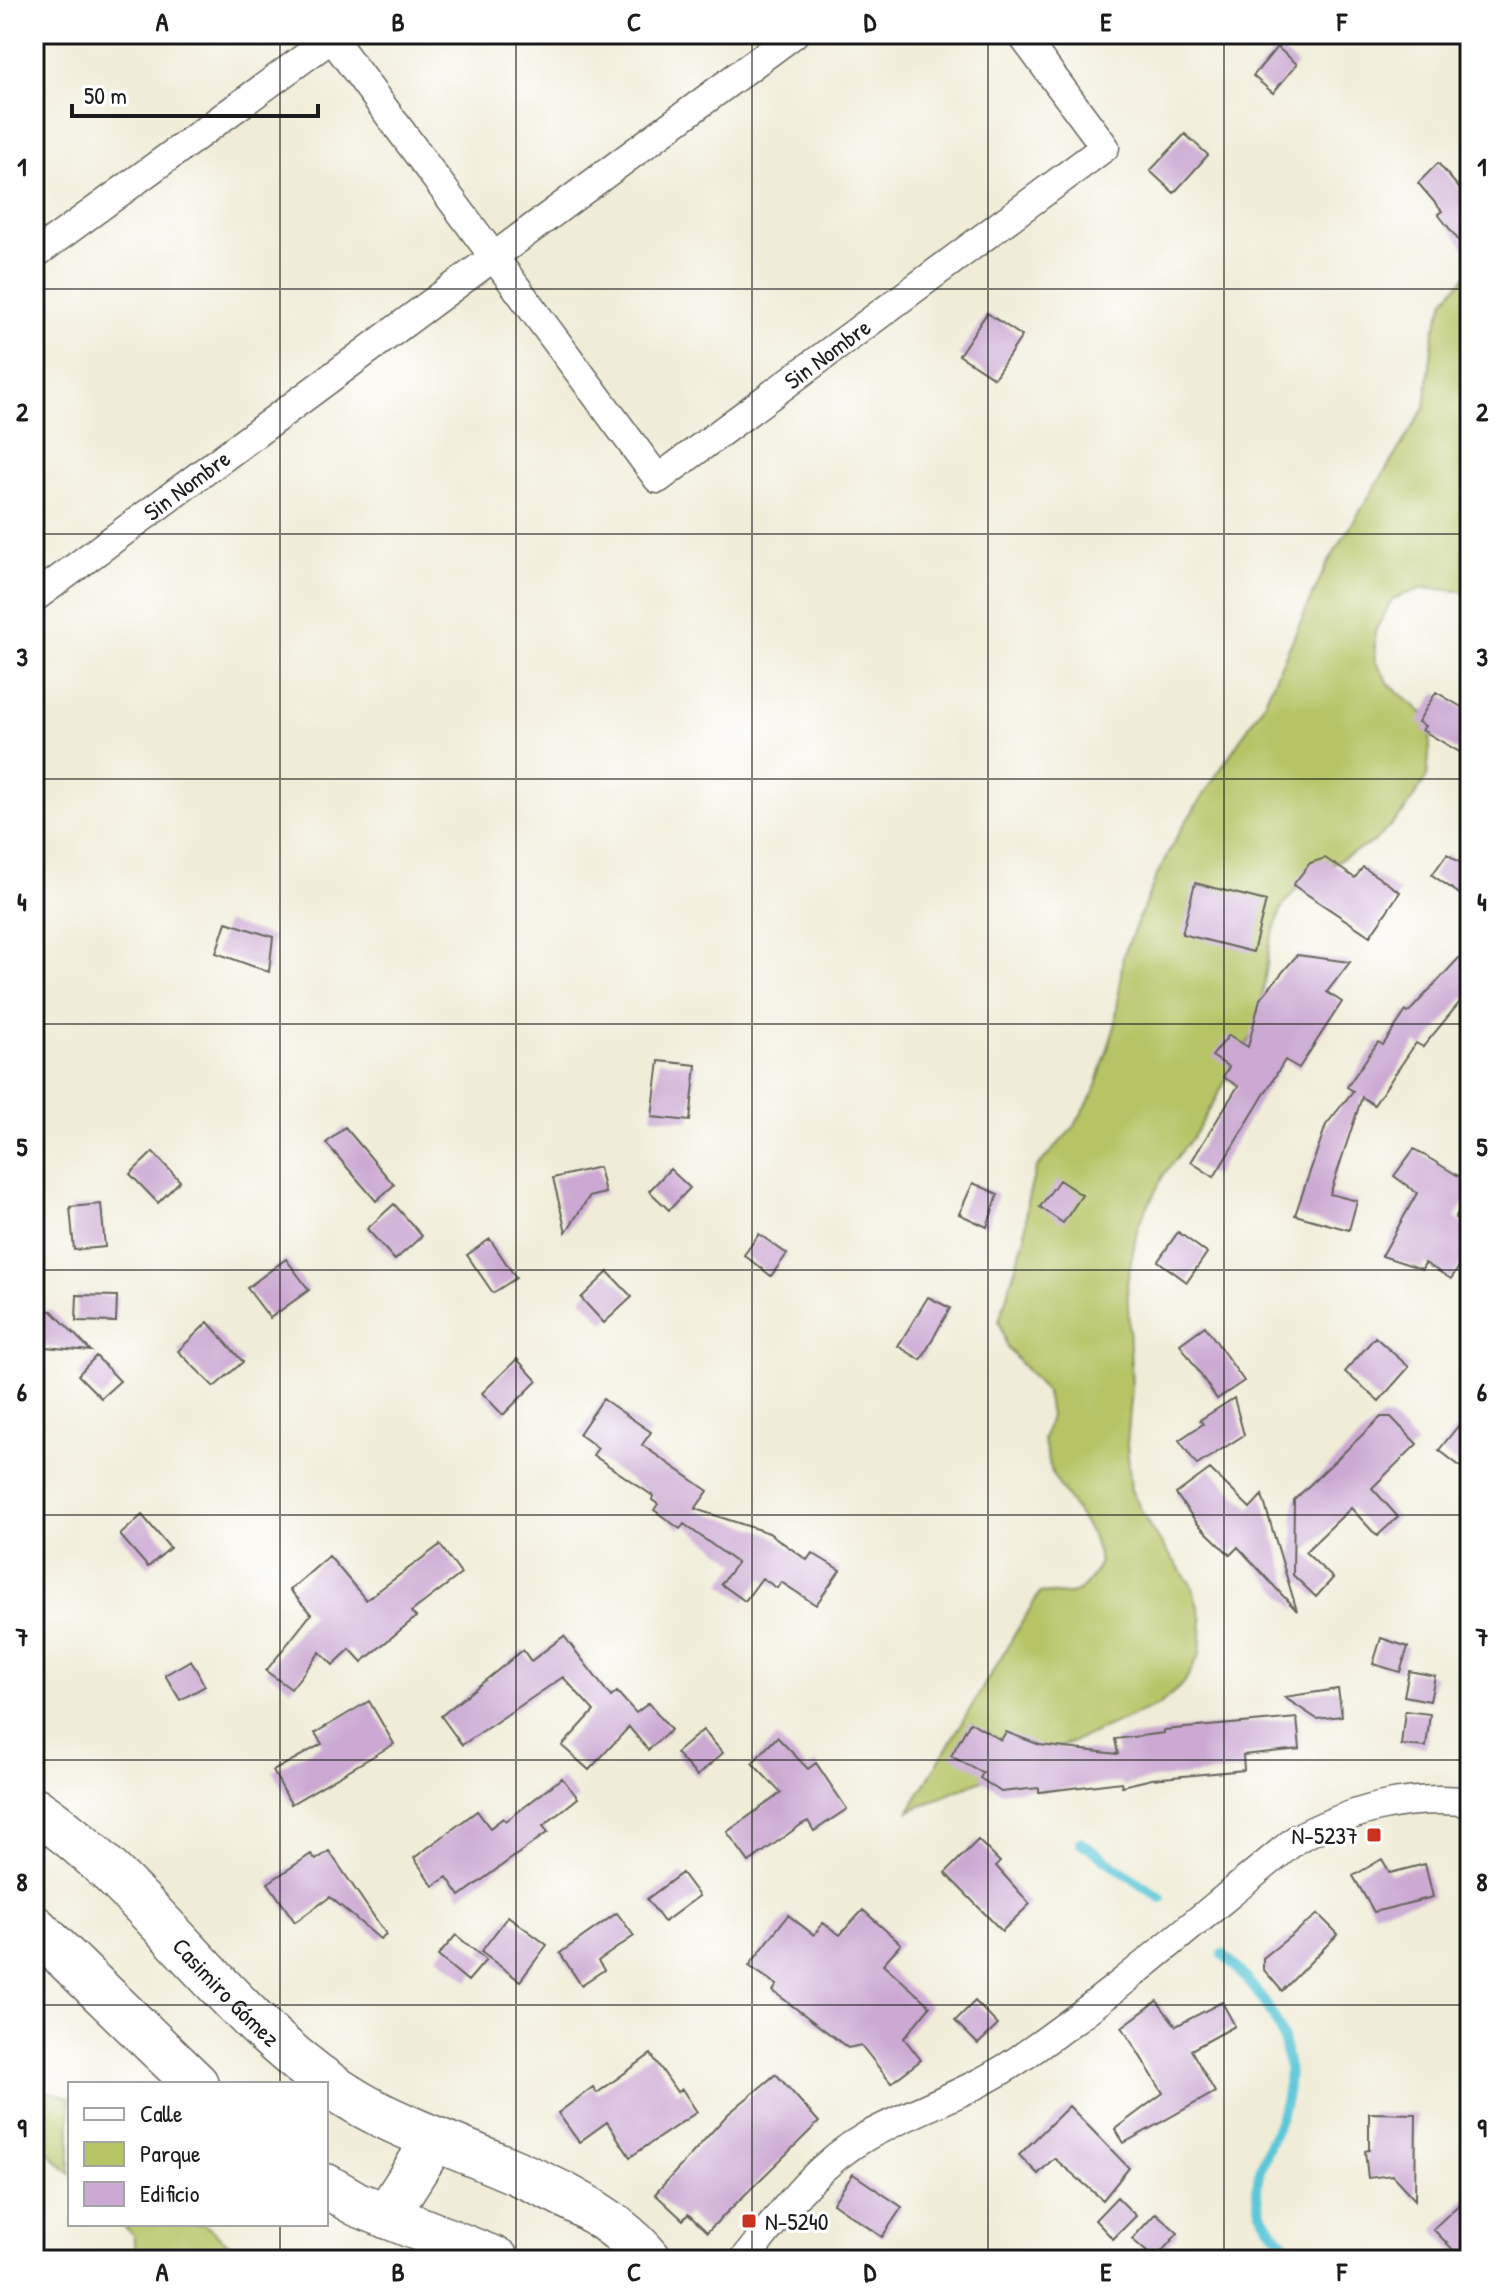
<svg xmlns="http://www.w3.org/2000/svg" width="1504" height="2294" viewBox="0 0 1504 2294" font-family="'Patrick Hand',sans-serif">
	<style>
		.green { fill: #b6c466; stroke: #697041; stroke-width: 2 }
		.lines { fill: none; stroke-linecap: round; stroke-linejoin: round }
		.stream { stroke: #5dc7d8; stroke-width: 10 }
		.building { fill: #cba9d2 }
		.minor-casing { stroke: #66655d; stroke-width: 31 }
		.primary-casing { stroke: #66655d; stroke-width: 47 }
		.minor { stroke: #fff; stroke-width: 28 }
		.primary { stroke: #fff; stroke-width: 44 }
		.grid { fill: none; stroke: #1c1c1c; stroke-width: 2; stroke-opacity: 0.55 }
		.poi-dot { fill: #c8321e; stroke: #fff; stroke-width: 3 }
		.labels { text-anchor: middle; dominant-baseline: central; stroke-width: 6; stroke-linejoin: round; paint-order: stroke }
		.street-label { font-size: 24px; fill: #1c1c1c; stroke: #fff }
		.poi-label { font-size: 24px; fill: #1c1c1c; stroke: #fff; text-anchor: end }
		.neatline { fill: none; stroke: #1c1c1c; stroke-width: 3 }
		.grid-label { font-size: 26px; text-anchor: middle; font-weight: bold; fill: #1c1c1c }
	</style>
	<rect width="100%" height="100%" fill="#fff"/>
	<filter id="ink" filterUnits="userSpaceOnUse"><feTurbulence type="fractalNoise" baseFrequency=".0125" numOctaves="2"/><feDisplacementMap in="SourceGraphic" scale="16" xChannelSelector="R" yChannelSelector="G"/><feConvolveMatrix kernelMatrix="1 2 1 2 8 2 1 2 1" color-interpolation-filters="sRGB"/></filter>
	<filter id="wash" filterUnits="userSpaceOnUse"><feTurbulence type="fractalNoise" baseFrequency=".006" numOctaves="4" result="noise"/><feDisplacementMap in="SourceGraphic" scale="32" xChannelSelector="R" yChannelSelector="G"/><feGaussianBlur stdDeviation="1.8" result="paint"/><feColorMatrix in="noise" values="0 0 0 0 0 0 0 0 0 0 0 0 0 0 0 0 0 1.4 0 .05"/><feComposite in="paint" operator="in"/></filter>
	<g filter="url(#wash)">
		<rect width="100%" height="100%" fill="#f0ecd7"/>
		<path class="green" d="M1470,271V592L1423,588L1393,599L1375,631V661L1390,685L1422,712L1431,734L1427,777L1404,812L1374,842L1306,877L1282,907L1270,943L1258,1025L1196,1133L1164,1174L1138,1226L1127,1283L1132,1388L1127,1444L1131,1490L1151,1529L1192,1586L1202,1620L1200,1654L1184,1683L1159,1705L909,1811L1040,1592C1076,1598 1083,1595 1100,1562L1092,1535L1053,1476L1043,1440L1050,1416L1046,1392L1007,1348L999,1321L1025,1237L1027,1202L1036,1168L1074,1127L1094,1092L1115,1026L1123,956L1157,875L1179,832L1263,705L1326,566L1425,407L1434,331L1445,299Z
			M34,2088L70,2097V2174L34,2138Z
			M122,2224H204L249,2260H137L133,2235Z"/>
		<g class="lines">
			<path class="stream" d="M1080,1842L1161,1898
				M1223,1954C1254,1986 1284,2018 1288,2064C1296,2148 1202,2189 1307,2260"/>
		</g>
		<g id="blocks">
			<path class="building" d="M1277,47L1297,64L1273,93L1253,76Z
				M1185,134L1208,155L1174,193L1150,171Z
				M1438,163L1464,194L1470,189V255L1438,214L1442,211L1418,183Z
				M987,313L1022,336L994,378L959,355Z
				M1436,692L1470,712V758L1422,730L1425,726L1418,722Z
				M1447,854L1470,869V901L1432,875Z
				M1325,858L1355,878L1363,867L1400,892L1370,936L1293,885L1310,863Z
				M1195,883L1266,901L1253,952L1182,934Z
				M226,922L273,937L269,972L216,953Z
				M1470,946V1001L1464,997L1423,1047L1416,1043L1374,1105L1362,1097L1330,1194L1357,1201L1349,1230L1295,1215L1326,1125L1353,1091L1347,1087L1378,1042L1383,1045L1406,1011L1408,1013Z
				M1297,955L1350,962L1327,992L1342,1002L1299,1068L1285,1060L1214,1177L1191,1162L1238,1086L1223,1077L1229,1067L1212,1056L1229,1035L1248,1047L1260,999Z
				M659,1061L696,1065L690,1121L652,1117Z
				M345,1127L394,1185L376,1201L326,1143Z
				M1414,1149L1470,1183V1192L1455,1218L1470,1227V1267L1462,1262L1451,1279L1425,1263L1422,1269L1382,1256L1417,1193L1394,1176Z
				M153,1152L180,1181L158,1203L130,1174Z
				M599,1167L605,1193L589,1197L566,1232L553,1178Z
				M670,1169L690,1188L669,1210L649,1191Z
				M1059,1180L1082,1195L1063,1223L1040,1207Z
				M973,1183L998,1194L987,1227L959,1214Z
				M101,1204L105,1247L74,1250L70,1207Z
				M394,1204L422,1236L395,1260L367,1229Z
				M1178,1232L1207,1253L1187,1282L1158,1261Z
				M759,1234L787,1254L771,1276L744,1255Z
				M490,1239L516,1278L493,1293L467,1255Z
				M286,1259L309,1290L270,1318L247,1288Z
				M608,1272L632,1297L604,1323L581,1298Z
				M77,1295L117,1296L116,1322L76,1321Z
				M928,1297L950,1308L921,1360L898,1346Z
				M34,1310L52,1311L91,1351L34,1346Z
				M208,1322L243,1362L214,1387L178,1351Z
				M1205,1326L1244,1381L1217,1399L1180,1344Z
				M1375,1337L1409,1367L1379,1401L1345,1372Z
				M96,1356L120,1381L101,1398L78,1375Z
				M517,1359L537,1381L503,1415L482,1393Z
				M1234,1398L1244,1435L1197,1465L1179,1440L1203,1424L1200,1420Z
				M603,1399L651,1432L642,1445L708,1491L695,1509L769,1533L807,1560L812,1553L840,1570L816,1605L781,1582L777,1588L762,1578L745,1601L721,1584L737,1563L684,1524L680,1529L654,1510L658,1504L652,1500L653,1496L593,1455L598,1448L579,1434Z
				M1470,1411V1474L1439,1450Z
				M1381,1417H1391L1417,1444L1372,1488L1398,1517L1377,1536L1351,1508L1305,1552L1333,1578L1316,1597L1293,1575L1294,1500Z
				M1210,1469L1250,1508L1262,1495L1297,1611L1238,1547L1230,1555L1197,1523L1176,1494Z
				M142,1515L170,1548L148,1567L120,1535Z
				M440,1545L461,1574L411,1612L416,1617L362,1662L350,1649L333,1665L320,1652L291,1689L266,1671L311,1614L290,1590L329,1556L366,1600Z
				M564,1636L611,1697L617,1692L636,1713L649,1703L671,1730L648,1750L629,1727L589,1770L562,1746L594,1711L563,1677L462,1745L441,1716L523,1650L531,1661Z
				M1381,1638L1408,1647L1400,1672L1373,1664Z
				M191,1660L205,1686L180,1700L165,1675Z
				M1409,1671L1435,1676L1430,1701L1404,1696Z
				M1338,1689L1342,1716L1317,1719L1284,1697Z
				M369,1701L394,1744L291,1804L273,1771L322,1744L315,1733Z
				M1405,1711L1430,1714L1426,1747L1401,1745Z
				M1297,1718L1300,1749L1243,1755L1244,1770L1152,1779L1122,1786L1121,1782L1039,1792V1788L1001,1792L980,1778L983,1773L951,1756L970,1722L1001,1740L1006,1732L1040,1745L1118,1754L1115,1739L1164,1733V1730Z
				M703,1730L723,1753L697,1776L676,1753Z
				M777,1737L808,1769L816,1763L847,1809L814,1831L808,1821L802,1824L749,1862L727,1832L781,1793L752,1763Z
				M562,1778L578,1798L543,1826L548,1832L460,1896L447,1877L433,1886L414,1858L477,1811L490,1828L503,1818L506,1821Z
				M978,1840L1000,1862L996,1866L1030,1904L1002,1931L945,1873Z
				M329,1851L386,1934L380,1939L330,1897L295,1922L268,1883L311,1854L316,1860Z
				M1382,1859L1390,1873L1425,1864L1433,1897L1374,1912L1353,1876Z
				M682,1873L699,1896L664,1922L647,1899Z
				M863,1910L901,1944L883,1964L930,2006L904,2038L921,2060L891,2083L861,2045L848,2048L773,1991L777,1985L749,1966L788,1915L814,1935L823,1923L840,1935Z
				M617,1913L634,1936L598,1961L604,1970L581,1985L560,1953Z
				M1318,1914L1338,1934L1282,1991L1263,1969V1958Z
				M508,1916L547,1945L520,1981L481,1952Z
				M456,1935L486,1960L468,1981L438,1956Z
				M975,2001L998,2025L978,2044L955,2021Z
				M1157,2001L1176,2026L1222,2002L1235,2026L1191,2050L1215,2092L1124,2143L1115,2129L1163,2093L1122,2027Z
				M651,2054L677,2092L682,2089L697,2112L630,2157L607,2122L579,2142L558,2113L593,2087L597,2093Z
				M776,2074L819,2122L707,2232L688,2214L683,2220L655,2194L728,2114Z
				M1069,2106L1129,2168L1103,2200L1054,2158L1038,2174L1019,2155Z
				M1369,2113L1416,2114L1415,2200L1392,2175L1368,2178L1365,2151L1369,2150Z
				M853,2174L902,2207L882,2237L833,2203Z
				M1470,2194V2260H1463L1433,2229Z
				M1117,2197L1136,2216L1113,2239L1095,2220Z
				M1156,2213L1178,2233L1155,2259L1132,2239Z"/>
		</g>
	</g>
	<g filter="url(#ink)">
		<use href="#blocks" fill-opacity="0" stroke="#66655d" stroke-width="2"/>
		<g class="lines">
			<defs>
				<g id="minor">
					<path id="s1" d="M329,34L658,479L1105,147L1021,34"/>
					<path d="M34,255L337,34"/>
					<path id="s2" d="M34,598L794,34"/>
					<path d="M744,2260C780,2215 815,2165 867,2136C917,2109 971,2092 1018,2060C1116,1993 1205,1913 1298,1838C1353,1810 1407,1794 1470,1802"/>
				</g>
				<g id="primary">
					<path id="s3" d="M34,1809C155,1891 231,2028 357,2102C444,2153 586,2181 650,2260"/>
					<path d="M34,1927L196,2084"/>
					<path d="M326,2186L357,2204L497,2260"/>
					<path d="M386,2216L435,2139"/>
				</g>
			</defs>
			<use href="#minor" class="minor-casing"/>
			<use href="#primary" class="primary-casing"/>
			<use href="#minor" class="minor"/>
			<use href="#primary" class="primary"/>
		</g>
	</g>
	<path class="grid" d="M280,34V2084M516,34V2260M752,34V2260M988,34V2260M1224,34V2260M34,289H1470M34,534H1470M34,779H1470M34,1024H1470M34,1270H1470M34,1515H1470M34,1760H1470M34,2005H1470M280,2224V2260"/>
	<g class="poi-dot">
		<rect x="1366" y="1827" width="16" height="16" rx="4"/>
		<rect x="741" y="2213" width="16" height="16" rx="4"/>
	</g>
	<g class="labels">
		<g class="street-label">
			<text stroke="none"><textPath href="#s1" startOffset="764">Sin Nombre</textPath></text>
			<text stroke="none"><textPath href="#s2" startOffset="190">Sin Nombre</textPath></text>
			<text stroke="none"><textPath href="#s3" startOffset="266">Casimiro Gómez</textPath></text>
		</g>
		<g class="poi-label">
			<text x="1358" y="1835">N-5237</text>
			<text x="765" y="2221" text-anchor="start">N-5240</text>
		</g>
	</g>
	<rect width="1504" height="2294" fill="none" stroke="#fff" stroke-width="88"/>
	<rect x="68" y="2082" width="260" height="144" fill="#ffffff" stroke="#a4a4a4" stroke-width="2"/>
	<rect x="84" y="2108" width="40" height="12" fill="#ffffff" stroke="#a4a4a4" stroke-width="2"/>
	<text x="140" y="2122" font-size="24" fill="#1c1c1c">Calle</text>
	<rect x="84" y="2142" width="40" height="24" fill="#b6c466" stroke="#a4a4a4" stroke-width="2"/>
	<text x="140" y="2162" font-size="24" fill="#1c1c1c">Parque</text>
	<rect x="84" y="2182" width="40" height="24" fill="#cba9d2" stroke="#a4a4a4" stroke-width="2"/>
	<text x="140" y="2202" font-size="24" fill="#1c1c1c">Edificio</text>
	<path d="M72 104v12h246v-12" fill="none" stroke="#1c1c1c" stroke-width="4"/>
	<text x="84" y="104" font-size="24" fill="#1c1c1c" stroke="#ffffff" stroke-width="6" paint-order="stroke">50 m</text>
	<rect x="44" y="44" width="1416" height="2206" class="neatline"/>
	<g class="grid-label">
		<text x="162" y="31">A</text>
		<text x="398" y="31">B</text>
		<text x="634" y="31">C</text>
		<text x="870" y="31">D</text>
		<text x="1106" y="31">E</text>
		<text x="1342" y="31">F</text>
		<text x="22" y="176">1</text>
		<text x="1482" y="176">1</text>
		<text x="22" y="421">2</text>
		<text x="1482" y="421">2</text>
		<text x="22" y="666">3</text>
		<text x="1482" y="666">3</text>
		<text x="22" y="911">4</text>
		<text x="1482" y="911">4</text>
		<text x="22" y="1156">5</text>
		<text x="1482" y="1156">5</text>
		<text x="22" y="1401">6</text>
		<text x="1482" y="1401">6</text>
		<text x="22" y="1646">7</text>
		<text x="1482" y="1646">7</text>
		<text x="22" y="1891">8</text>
		<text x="1482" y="1891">8</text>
		<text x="22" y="2137">9</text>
		<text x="1482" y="2137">9</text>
		<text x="162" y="2281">A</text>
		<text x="398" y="2281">B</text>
		<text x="634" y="2281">C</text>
		<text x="870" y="2281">D</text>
		<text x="1106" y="2281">E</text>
		<text x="1342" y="2281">F</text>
	</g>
</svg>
